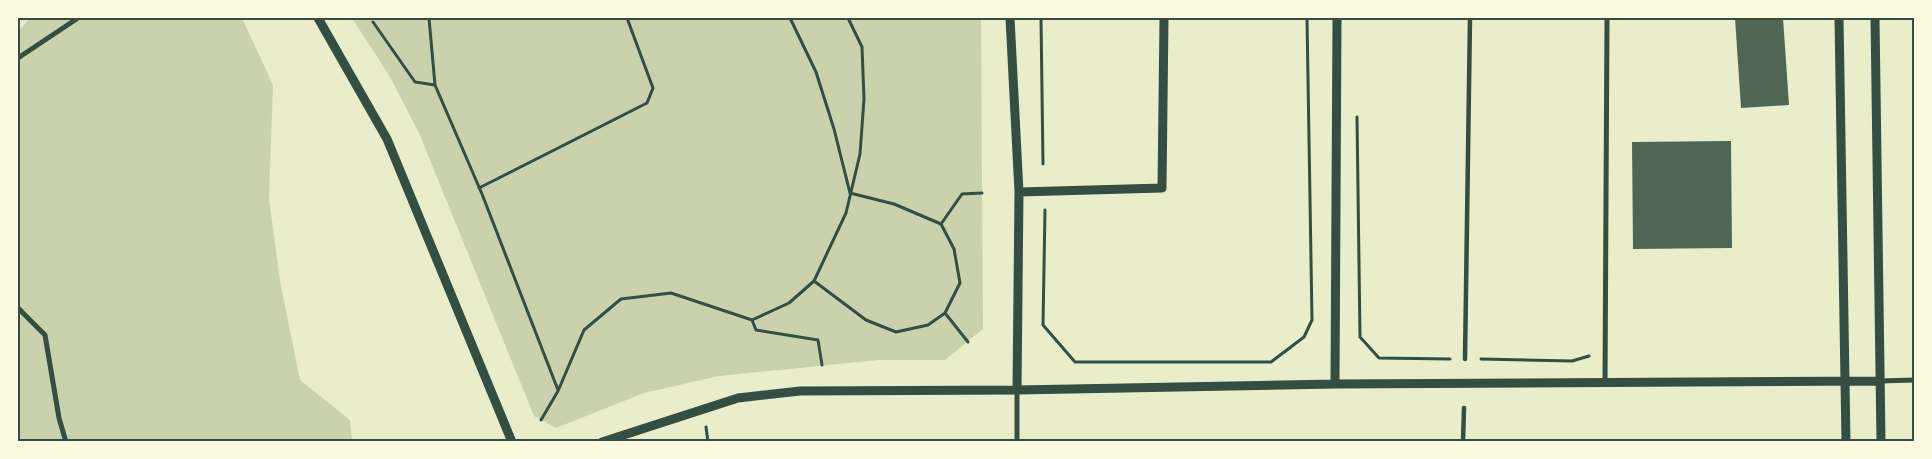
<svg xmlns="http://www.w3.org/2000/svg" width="1932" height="459" viewBox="0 0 1932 459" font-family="Roboto,sans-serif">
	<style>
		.green { fill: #cad2ad }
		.building { fill: #4f6655 }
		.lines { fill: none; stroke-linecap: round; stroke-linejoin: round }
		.path { stroke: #344e41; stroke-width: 3 }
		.pedestrian { stroke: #344e41; stroke-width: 4.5 }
		.minor { stroke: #344e41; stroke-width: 5 }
		.tertiary { stroke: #344e41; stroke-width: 9 }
		.neatline { fill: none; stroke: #344e41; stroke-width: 2 }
	</style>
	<rect width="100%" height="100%" fill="#e9edc9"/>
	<path class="green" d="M30,18H242L273,85L269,198L280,281L300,380L350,420L352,441H18V32Z
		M352,18H981L983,329L945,360H878L719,376L644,393L556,428L534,416L419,133L390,77Z"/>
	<path class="building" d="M1735,18H1783L1789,105L1741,108Z
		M1731,141L1732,248L1633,249L1632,142Z"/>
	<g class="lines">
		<path class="path" d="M429,18L435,85L482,194L558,390
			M790,18L816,72L834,129L850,193L894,204L941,224L954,249L960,283L945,313L928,325L896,332L866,320L814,281
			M1041,18L1043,164
			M373,22L415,82L435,85
			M1357,117L1360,337L1379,358L1450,359
			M479,188L647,103L653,88L627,18
			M1045,210L1043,325L1075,362H1271L1304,337L1312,320L1307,18
			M941,224L962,194L982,193
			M945,313L968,342
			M752,320L756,330L818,340L822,365
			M1481,359L1572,361L1589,356
			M541,420L558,391L584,330L621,299L671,293L752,320L789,303L814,281L846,213L860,154L864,99L862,47L848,18
			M706,427L708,442"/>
		<path class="pedestrian" d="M1465,359L1470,18
			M1463,442L1464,408"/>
		<path class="minor" d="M18,58L78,18
			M18,308L45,335L59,418L66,442
			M1880,381L1914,380
			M1605,383L1607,18
			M1017,442V390"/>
		<path class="tertiary" d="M318,18L387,139L512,442
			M1010,18L1019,192L1017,390
			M1839,18L1846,442
			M1875,18L1881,442
			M1019,192L1162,188L1164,18
			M1335,384L1337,18
			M602,442L738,398L800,391L1017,390L1335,384L1880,381"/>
	</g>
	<rect width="1932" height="459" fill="none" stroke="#fefae0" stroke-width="38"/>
	<rect x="19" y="19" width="1894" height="421" class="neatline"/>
</svg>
